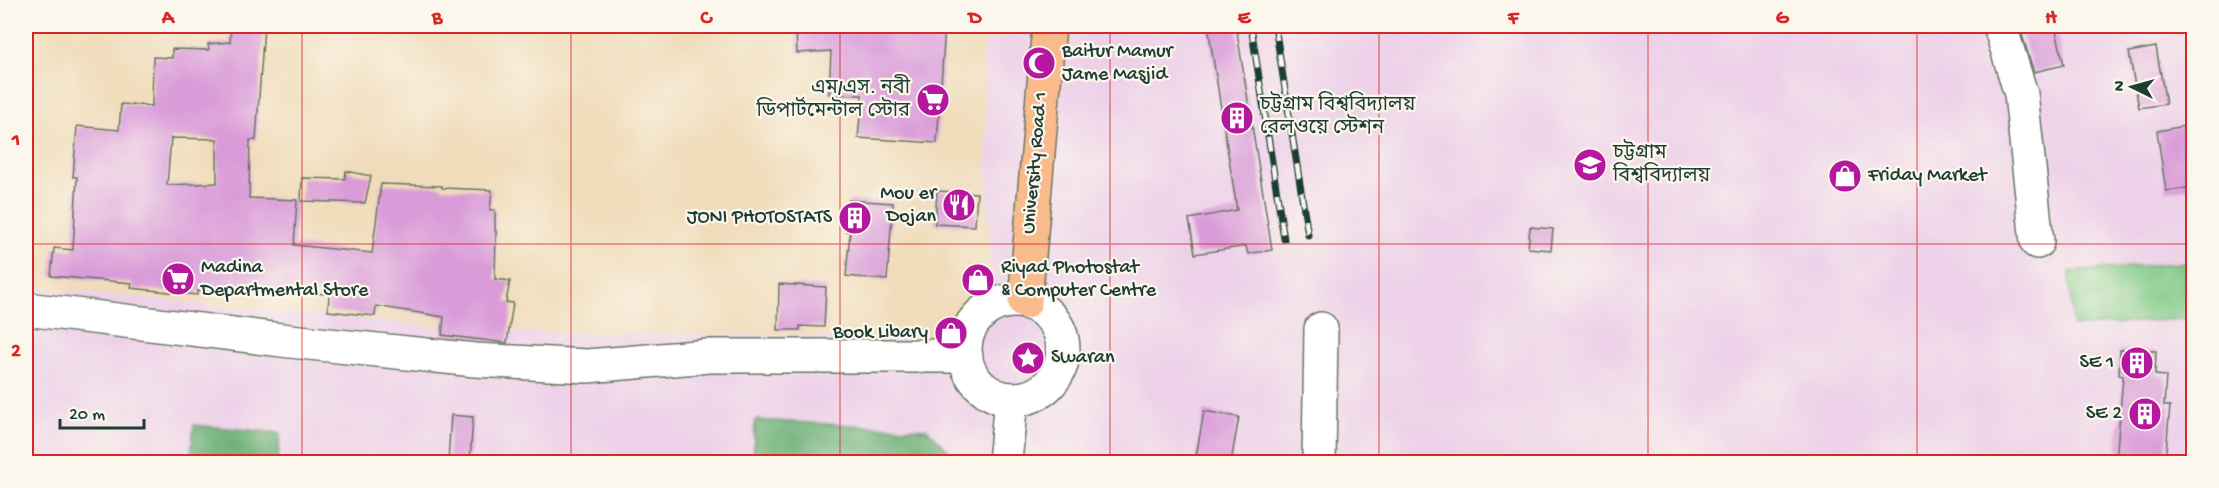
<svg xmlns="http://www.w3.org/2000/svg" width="2219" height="488" viewBox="0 0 2219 488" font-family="'Gochi Hand','Noto Sans Bengali',sans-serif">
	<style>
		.built { fill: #edd1e9 }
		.green { fill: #80c986; stroke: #50835d; stroke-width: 1.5 }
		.forest { fill: #68ad73; stroke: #447554; stroke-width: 1.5 }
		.building { fill: #da9cd9; fill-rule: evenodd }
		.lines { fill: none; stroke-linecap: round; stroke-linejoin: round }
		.minor-casing { stroke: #687563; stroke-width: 36 }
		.major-casing { stroke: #687563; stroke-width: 36 }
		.minor { stroke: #fff; stroke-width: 33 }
		.major { stroke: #fabb8c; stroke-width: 33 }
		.rail-casing { stroke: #1f3d34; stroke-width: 7 }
		.rail { stroke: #fbf7ec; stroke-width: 4.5; stroke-dasharray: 14; stroke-linecap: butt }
		.grid { fill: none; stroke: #d62828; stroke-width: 1.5; stroke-opacity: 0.55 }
		.labels { text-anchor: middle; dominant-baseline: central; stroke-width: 4.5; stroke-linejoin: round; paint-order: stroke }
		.poi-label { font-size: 20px; fill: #1f3d34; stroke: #fbf7ec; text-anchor: start }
		.street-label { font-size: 20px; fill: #1f3d34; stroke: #fbf7ec }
		.neatline { fill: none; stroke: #d62828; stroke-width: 2 }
		.grid-label { font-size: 20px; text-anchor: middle; font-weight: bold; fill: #d62828 }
	</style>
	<rect width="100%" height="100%" fill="#fbf7ec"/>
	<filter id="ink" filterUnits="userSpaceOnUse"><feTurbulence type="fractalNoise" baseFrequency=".0167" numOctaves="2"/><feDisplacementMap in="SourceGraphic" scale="12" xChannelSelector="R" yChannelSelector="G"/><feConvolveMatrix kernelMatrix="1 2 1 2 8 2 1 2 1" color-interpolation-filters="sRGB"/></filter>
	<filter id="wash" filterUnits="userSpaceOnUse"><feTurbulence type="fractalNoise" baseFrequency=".008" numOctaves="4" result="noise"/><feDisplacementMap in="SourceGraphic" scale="24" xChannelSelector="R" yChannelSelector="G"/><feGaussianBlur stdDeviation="1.35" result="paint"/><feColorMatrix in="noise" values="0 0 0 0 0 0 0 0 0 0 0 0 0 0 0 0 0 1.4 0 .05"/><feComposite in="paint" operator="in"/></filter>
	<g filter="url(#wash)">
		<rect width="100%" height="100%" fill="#f0dcba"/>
		<path class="built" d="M1038,26H2193V462H26V287L484,331L944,339L991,289L983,43Z"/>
		<path class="green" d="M2193,262V318L2073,327L2069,272Z"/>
		<path class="forest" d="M755,420L927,429L960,462H753Z
			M194,425L280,433L278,462H190Z"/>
		<g id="blocks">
			<path class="building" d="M231,26H264L256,140H250L249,198L297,200L294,245L372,253L381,184L442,186V188L492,190L490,210H495V231H496L495,279L510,281L506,302L513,303L507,343L442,335L444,317L376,306L375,316L328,311L329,294L240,290V293L197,291V295L131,288L132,283L51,276L54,248L73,250L77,177H73L77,126L119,130L121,104L152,106L153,57L172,58V49L209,50L208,44L230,42ZM171,138L217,139V183L167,185Z
				M842,26L902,30V26H945L937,143L858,138L862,95L829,94L831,51L797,53L796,27Z
				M1208,26H1236L1272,250L1248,254L1246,246L1195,254L1189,219L1237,210Z
				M2019,26H2055L2064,65L2034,72Z
				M2156,47L2166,104L2139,108L2129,52Z
				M2190,125L2193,146V187L2166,191L2157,131Z
				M346,171L371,176L365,203L301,201L302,178L345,179Z
				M937,191L977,193L975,226L935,224Z
				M849,200L893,203L887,280L846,276L850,232L846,231Z
				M1530,227L1553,229L1551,250L1528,248Z
				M779,284L826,287L824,327L800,326V330H778Z
				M2120,350L2156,351L2155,375L2166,376L2164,406H2170L2165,462H2116L2123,376L2119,375Z
				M1204,411L1239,417L1231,462H1195Z
				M451,415L473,417L470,462H448Z"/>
		</g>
	</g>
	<g filter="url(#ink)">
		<use href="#blocks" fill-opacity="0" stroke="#687563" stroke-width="1.5"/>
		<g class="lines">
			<defs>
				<path id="minor" d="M2000,26L2021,94L2037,242
					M965 350a49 49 0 1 1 98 0a49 49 0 1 1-98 0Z
					M26,309L290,341L475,360L587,366L709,356H966
					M1005,462L1011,399
					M1319,462L1321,329"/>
				<path id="major" d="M1025,302L1049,26"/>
			</defs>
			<use href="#minor" class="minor-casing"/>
			<use href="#major" class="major-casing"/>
			<use href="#minor" class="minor"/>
			<use href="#major" class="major"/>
			<defs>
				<path id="rail" d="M1251,26L1284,239
					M1275,26L1308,235"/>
			</defs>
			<use href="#rail" class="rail-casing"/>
			<use href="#rail" class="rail"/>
		</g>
	</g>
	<path class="grid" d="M302,26V462M571,26V462M840,26V462M1110,26V462M1379,26V462M1648,26V462M1917,26V462M26,244H2194"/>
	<defs>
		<symbol id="mosque-disc" viewBox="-11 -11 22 22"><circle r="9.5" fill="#b5179e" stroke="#fbf7ec"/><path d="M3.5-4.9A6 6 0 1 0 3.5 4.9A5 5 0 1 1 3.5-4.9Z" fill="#fff"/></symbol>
		<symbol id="supermarket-disc" viewBox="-11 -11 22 22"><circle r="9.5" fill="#b5179e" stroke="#fbf7ec"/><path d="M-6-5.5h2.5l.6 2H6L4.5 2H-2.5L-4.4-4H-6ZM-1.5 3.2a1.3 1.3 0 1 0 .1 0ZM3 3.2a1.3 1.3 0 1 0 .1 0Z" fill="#fff"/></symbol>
		<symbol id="building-disc" viewBox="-11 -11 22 22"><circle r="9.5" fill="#b5179e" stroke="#fbf7ec"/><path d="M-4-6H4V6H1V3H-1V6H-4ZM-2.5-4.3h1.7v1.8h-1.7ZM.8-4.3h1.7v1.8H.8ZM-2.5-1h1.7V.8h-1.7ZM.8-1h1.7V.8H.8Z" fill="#fff"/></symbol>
		<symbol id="university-disc" viewBox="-11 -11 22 22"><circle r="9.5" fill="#b5179e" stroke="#fbf7ec"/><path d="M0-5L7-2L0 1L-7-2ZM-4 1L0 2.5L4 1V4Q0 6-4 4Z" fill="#fff"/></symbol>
		<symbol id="shop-disc" viewBox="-11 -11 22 22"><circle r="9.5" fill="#b5179e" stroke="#fbf7ec"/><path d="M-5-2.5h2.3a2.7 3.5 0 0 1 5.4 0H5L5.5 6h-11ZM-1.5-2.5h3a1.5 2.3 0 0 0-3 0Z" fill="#fff"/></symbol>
		<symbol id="restaurant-disc" viewBox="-11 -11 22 22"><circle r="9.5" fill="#b5179e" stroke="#fbf7ec"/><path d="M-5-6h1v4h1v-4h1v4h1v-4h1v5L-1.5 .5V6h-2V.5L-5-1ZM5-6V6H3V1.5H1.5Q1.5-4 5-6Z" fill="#fff"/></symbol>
		<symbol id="sight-disc" viewBox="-11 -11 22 22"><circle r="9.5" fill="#b5179e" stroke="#fbf7ec"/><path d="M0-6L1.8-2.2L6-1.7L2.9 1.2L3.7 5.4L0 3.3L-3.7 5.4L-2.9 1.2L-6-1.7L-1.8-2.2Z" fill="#fff"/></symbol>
	</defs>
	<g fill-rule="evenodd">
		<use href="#mosque-disc" x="1020" y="44" width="38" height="38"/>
		<use href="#supermarket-disc" x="914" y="81" width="38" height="38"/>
		<use href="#building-disc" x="1218" y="99" width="38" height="38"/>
		<use href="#university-disc" x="1571" y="146" width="38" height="38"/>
		<use href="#shop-disc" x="1826" y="157" width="38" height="38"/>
		<use href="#restaurant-disc" x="940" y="186" width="38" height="38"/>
		<use href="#building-disc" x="836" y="199" width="38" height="38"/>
		<use href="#supermarket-disc" x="159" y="260" width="38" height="38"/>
		<use href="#shop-disc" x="959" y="261" width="38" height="38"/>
		<use href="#shop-disc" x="932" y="314" width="38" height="38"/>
		<use href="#sight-disc" x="1009" y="339" width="38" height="38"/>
		<use href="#building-disc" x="2118" y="344" width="38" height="38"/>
		<use href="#building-disc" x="2126" y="395" width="38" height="38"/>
	</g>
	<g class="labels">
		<g class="poi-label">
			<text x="1062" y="52">Baitur Mamur<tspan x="1062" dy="23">Jame Masjid</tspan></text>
			<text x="910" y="89" text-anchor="end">এম/এস. নবী<tspan x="910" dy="23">ডিপার্টমেন্টাল স্টোর</tspan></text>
			<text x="1260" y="106">চট্টগ্রাম বিশ্ববিদ্যালয়<tspan x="1260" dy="23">রেলওয়ে স্টেশন</tspan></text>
			<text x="1613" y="154">চট্টগ্রাম<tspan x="1613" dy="23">বিশ্ববিদ্যালয়</tspan></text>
			<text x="1868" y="176">Friday Market</text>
			<text x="936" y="194" text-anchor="end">Mou er<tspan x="936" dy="23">Dojan</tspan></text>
			<text x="832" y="218" text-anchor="end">JONI PHOTOSTATS</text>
			<text x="201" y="268">Madina<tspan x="201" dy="23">Departmental Store</tspan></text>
			<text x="1001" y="268">Riyad Photostat<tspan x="1001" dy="23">&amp; Computer Centre</tspan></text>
			<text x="928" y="333" text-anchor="end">Book Libary</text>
			<text x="1051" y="358">Swaran</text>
			<text x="2114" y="363" text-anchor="end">SE 1</text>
			<text x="2122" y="414" text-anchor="end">SE 2</text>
		</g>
		<g class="street-label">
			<text transform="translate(1036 163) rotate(-85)">University Road 1</text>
		</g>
	</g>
	<rect width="2219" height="488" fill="none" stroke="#fbf7ec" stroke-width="66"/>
	<g transform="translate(2132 87) rotate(275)" stroke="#fbf7ec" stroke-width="4.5" paint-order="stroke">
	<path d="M0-4.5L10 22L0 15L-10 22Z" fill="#1f3d34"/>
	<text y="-9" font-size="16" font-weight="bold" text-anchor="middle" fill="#1f3d34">N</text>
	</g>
	<path d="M60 419v9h84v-9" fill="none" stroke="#1f3d34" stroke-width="3"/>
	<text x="69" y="419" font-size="18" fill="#1f3d34" stroke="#fbf7ec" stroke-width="4.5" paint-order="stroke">20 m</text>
	<rect x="33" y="33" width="2153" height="422" class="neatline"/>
	<g class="grid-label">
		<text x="168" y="23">A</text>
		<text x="437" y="23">B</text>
		<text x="706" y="23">C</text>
		<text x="975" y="23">D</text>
		<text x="1244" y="23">E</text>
		<text x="1513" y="23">F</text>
		<text x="1782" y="23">G</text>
		<text x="2051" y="23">H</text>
		<text x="16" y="145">1</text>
		<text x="16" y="356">2</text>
	</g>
</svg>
